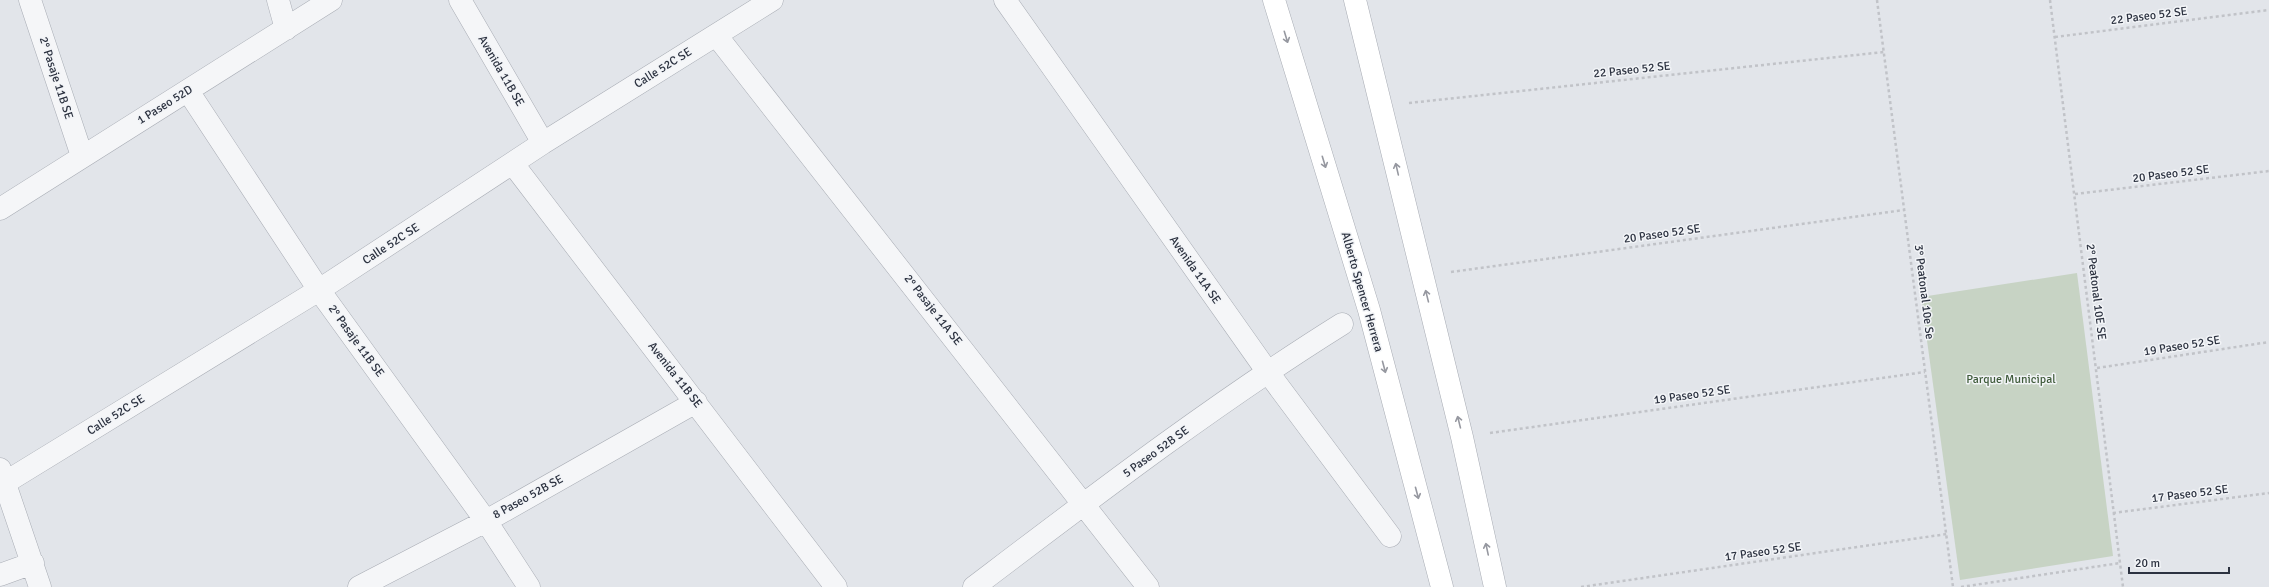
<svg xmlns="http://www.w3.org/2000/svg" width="2269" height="587" viewBox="0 0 2269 587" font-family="Signika,sans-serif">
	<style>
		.green { fill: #c7d3c4 }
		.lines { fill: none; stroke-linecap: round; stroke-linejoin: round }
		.street-casing { stroke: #a8acb4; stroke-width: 23 }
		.secondary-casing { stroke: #a8acb4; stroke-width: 23 }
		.path { stroke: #c1c3c8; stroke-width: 2.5; stroke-dasharray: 3 3; stroke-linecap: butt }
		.street { stroke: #f5f6f8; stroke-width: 22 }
		.secondary { stroke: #fff; stroke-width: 22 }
		.oneway { stroke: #9698a0 }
		.labels { text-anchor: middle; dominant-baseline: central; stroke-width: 3; stroke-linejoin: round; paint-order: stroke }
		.street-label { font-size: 12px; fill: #2c3240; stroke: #f2f4f7 }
		.park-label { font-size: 12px; fill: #3f5b3a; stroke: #f2f4f7 }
	</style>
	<rect width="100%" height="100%" fill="#e2e5ea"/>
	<path class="green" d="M2077,273L2113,556L1960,580L1921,297Z"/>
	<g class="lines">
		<defs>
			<path id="street" d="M30,0L82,156
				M278,0L286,29
				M460,0L543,143
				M1005,0L1267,371L1390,536
				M716,35L1148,587
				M188,91L319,290L486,521L529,587
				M513,164L836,587
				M0,209L331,0
				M0,469L40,587
				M6,482L319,290L543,143L772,0
				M0,575L33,563
				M359,587L486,521L696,402
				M974,587C1094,496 1214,404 1342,324"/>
			<path id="secondary" d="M1274,0L1369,310L1442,587
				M1355,0L1462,437L1495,587"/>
		</defs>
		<use href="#street" class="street-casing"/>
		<use href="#secondary" class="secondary-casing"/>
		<path class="path" d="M1877,0L1953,587
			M2050,0L2123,587
			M2055,37L2269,10
			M1409,103L1884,52
			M2075,194L2269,171
			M1451,272L1904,210
			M2097,368L2269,342
			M1490,433L1925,372
			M2113,513L2269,493
			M1581,587L1947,534
			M1961,587L2120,563"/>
		<use href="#street" class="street"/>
		<use href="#secondary" class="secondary"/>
	</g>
	<defs><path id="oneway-shaft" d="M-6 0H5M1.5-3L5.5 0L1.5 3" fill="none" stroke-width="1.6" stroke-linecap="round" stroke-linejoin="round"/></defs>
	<g class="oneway">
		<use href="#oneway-shaft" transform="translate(1286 37) rotate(73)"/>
		<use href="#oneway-shaft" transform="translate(1324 162) rotate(73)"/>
		<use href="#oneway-shaft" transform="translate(1397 169) rotate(-103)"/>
		<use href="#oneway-shaft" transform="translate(1427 296) rotate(-104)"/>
		<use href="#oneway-shaft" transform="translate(1384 367) rotate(75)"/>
		<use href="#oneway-shaft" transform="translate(1459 422) rotate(-104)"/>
		<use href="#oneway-shaft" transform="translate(1417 493) rotate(75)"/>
		<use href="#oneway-shaft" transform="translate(1487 549) rotate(-102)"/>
	</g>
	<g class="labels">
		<g class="street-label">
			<text transform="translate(2149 16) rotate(-7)">22 Paseo 52 SE</text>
			<text transform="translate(663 68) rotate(-32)">Calle 52C SE</text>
			<text transform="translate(1632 70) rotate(-6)">22 Paseo 52 SE</text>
			<text transform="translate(501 71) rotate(60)">Avenida 11B SE</text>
			<text transform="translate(56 78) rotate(72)">2° Pasaje 11B SE</text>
			<text transform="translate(165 105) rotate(-32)">1 Paseo 52D</text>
			<text transform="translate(2171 174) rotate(-7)">20 Paseo 52 SE</text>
			<text transform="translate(1662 234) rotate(-8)">20 Paseo 52 SE</text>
			<text transform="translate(391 244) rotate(-33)">Calle 52C SE</text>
			<text transform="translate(1195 270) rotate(55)">Avenida 11A SE</text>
			<text transform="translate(1362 292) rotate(74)">Alberto Spencer Herrera</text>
			<text transform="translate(1924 292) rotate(83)">3° Peatonal 10e Se</text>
			<text transform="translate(2096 292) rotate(83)">2° Peatonal 10E SE</text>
			<text transform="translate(933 310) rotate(52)">2° Pasaje 11A SE</text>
			<text transform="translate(356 341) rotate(54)">2° Pasaje 11B SE</text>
			<text transform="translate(2182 346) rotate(-9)">19 Paseo 52 SE</text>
			<text transform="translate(675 375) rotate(52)">Avenida 11B SE</text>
			<text transform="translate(1692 395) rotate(-8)">19 Paseo 52 SE</text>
			<text transform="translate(116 415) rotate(-32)">Calle 52C SE</text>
			<text transform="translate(1156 452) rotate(-36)">5 Paseo 52B SE</text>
			<text transform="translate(2190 494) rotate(-7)">17 Paseo 52 SE</text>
			<text transform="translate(528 497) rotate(-29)">8 Paseo 52B SE</text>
			<text transform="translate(1763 552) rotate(-8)">17 Paseo 52 SE</text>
		</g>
		<g class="park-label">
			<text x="2011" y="379">Parque Municipal</text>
		</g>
	</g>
	<path d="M2129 567v6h100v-6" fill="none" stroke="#2c3240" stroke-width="2"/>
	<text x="2135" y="567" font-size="12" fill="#2c3240" stroke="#f2f4f7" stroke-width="3" paint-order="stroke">20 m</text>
</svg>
